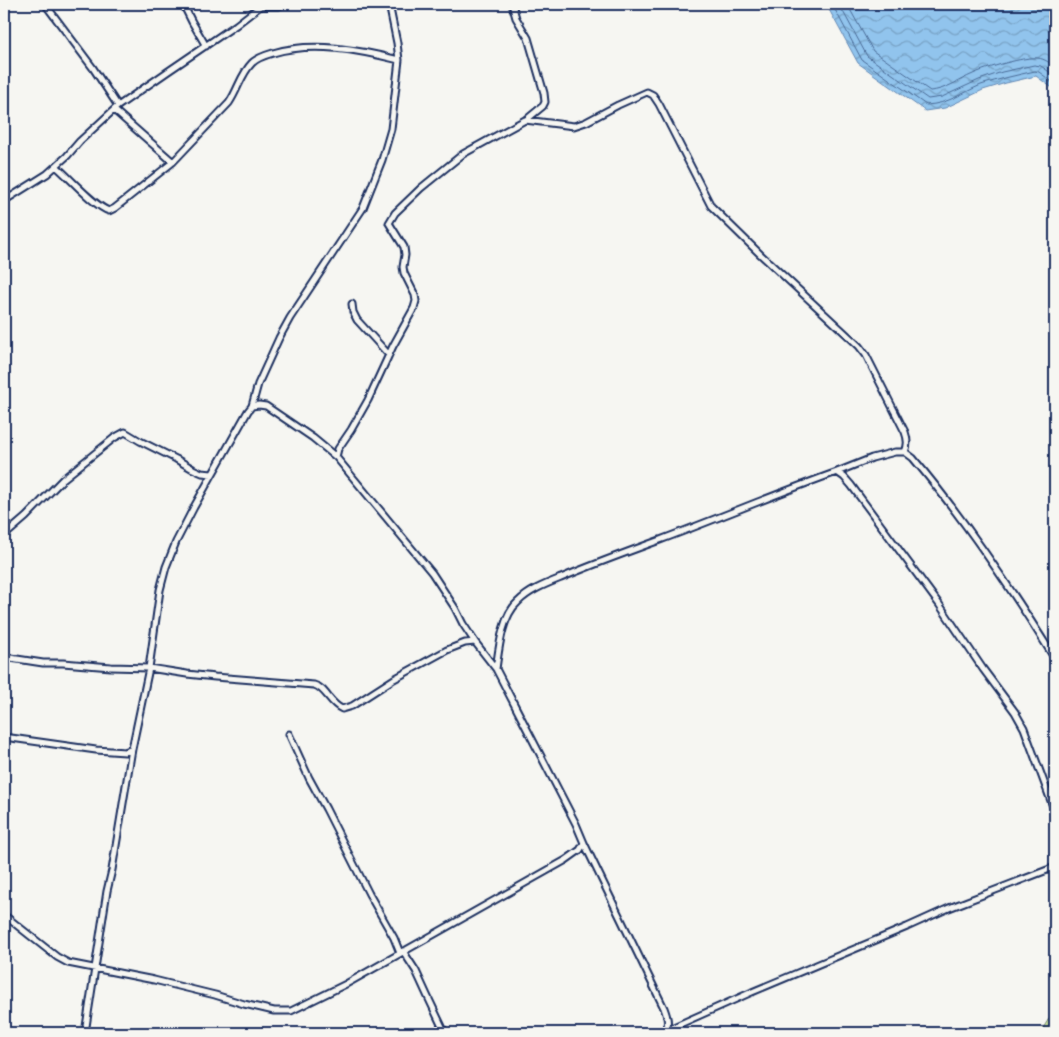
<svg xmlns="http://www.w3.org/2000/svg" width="1059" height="1037" viewBox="0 0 1059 1037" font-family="Delius,sans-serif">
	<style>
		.wetland { fill: url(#wetland-marsh); stroke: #72877a }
		.water { fill: url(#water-waves); stroke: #6288b4 }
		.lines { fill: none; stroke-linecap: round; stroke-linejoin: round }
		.shore { stroke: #4a6b97; stroke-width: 1 }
		.minor-casing { stroke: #1b2f5e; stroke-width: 9 }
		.minor { stroke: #f6f6f2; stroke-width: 5 }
	</style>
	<defs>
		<pattern id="wetland-marsh" width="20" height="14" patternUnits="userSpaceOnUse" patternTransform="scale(1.25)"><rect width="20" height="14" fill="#c9df95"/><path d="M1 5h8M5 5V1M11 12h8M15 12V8" fill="none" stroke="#acc083"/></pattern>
		<pattern id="water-waves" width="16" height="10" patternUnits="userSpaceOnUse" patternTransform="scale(1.25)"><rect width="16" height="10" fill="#91c4ed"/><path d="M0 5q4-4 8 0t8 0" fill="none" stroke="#76a0c3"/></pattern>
	</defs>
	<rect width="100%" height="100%" fill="#f6f6f2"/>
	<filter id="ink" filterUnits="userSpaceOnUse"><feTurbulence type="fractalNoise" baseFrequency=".02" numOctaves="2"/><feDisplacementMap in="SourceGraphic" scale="10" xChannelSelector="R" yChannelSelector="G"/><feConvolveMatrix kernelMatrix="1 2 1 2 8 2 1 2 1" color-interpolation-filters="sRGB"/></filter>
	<g filter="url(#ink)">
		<path class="wetland" d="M1055,1009V1033H1040Z"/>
		<path class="water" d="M826,4H1055V90L1036,76L1006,83L983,90L945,108L925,111L858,63Z"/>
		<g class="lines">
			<path class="shore" d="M832,4L862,60L926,105C948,104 962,93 981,85C999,79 1017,75 1035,71L1039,72L1055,84
				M839,4L867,56L928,99L942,97L979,80L1002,72L1034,65L1041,66L1055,76
				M847,4L873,51L930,91C945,90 959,80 973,74C986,68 1025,56 1038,58C1045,59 1050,63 1055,67"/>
			<defs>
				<path id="minor" d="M45,4L93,68L118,106
					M183,4L192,22L206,46
					M512,4L516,18L528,38L544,93L545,102L543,106L526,120
					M261,6H279L286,4
					M114,110L173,162
					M56,166C69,177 94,206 109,211L115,208L173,162L229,103C238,90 241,74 252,63C257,58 266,55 273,53C313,41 359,50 399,60
					M4,201L47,174L67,156L80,141L118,106L167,72L236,25L263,4
					M352,304L353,312L357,320L389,355
					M252,406L258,384L279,338L290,318L363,208L382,160L391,129L399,60L397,43L389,4
					M336,457L338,449L351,430L368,400L393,346L414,308L416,301L415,295L404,273L403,267L405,255L404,247L389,223L395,213L421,188L463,154L525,120L574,126L586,122L618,105L647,92L653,95L659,104L711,206L760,254L859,346L866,355L905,432C908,440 908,445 905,452
					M837,472L872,458L895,452H905L913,458C966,521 1012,590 1055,659
					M4,536L26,517L63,479L114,438L125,432L140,441L176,459L193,469L202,473L212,474
					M4,657L43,663H63L111,667L149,668L187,674L215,677L314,685C326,688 329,703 342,709L352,706L394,679L447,650L465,643L475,642
					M496,669C499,648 502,616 518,602C530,590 546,584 561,578C594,564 627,552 660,540C719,518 778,493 837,472L844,477L851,485L939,604L983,669L1015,712L1024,728L1055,812
					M289,734L309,778L326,809L369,894L394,938L400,953
					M4,737L96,750L125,752L132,749L149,668L160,590L166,567L176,542L194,507L248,411L252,406L259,405L266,406L313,438L336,457L432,573L455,608L463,624L475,642L496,669L576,824L584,843L664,1008C667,1016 669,1022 666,1030
					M4,915L57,957L68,963L154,980L215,995L244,1004L274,1011H291L346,984L566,860L580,850L584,843
					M403,951L416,971L427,995L445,1033
					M85,1033L107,891L112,870L132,749
					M660,1033L752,992L907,927L949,908L1055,867"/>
			</defs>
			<use href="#minor" class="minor-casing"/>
			<use href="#minor" class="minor"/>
		</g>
	</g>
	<rect width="1059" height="1037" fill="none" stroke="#f6f6f2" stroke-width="20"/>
	<rect x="10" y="10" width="1039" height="1017" fill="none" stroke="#1b2f5e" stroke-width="2" filter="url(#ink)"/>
</svg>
